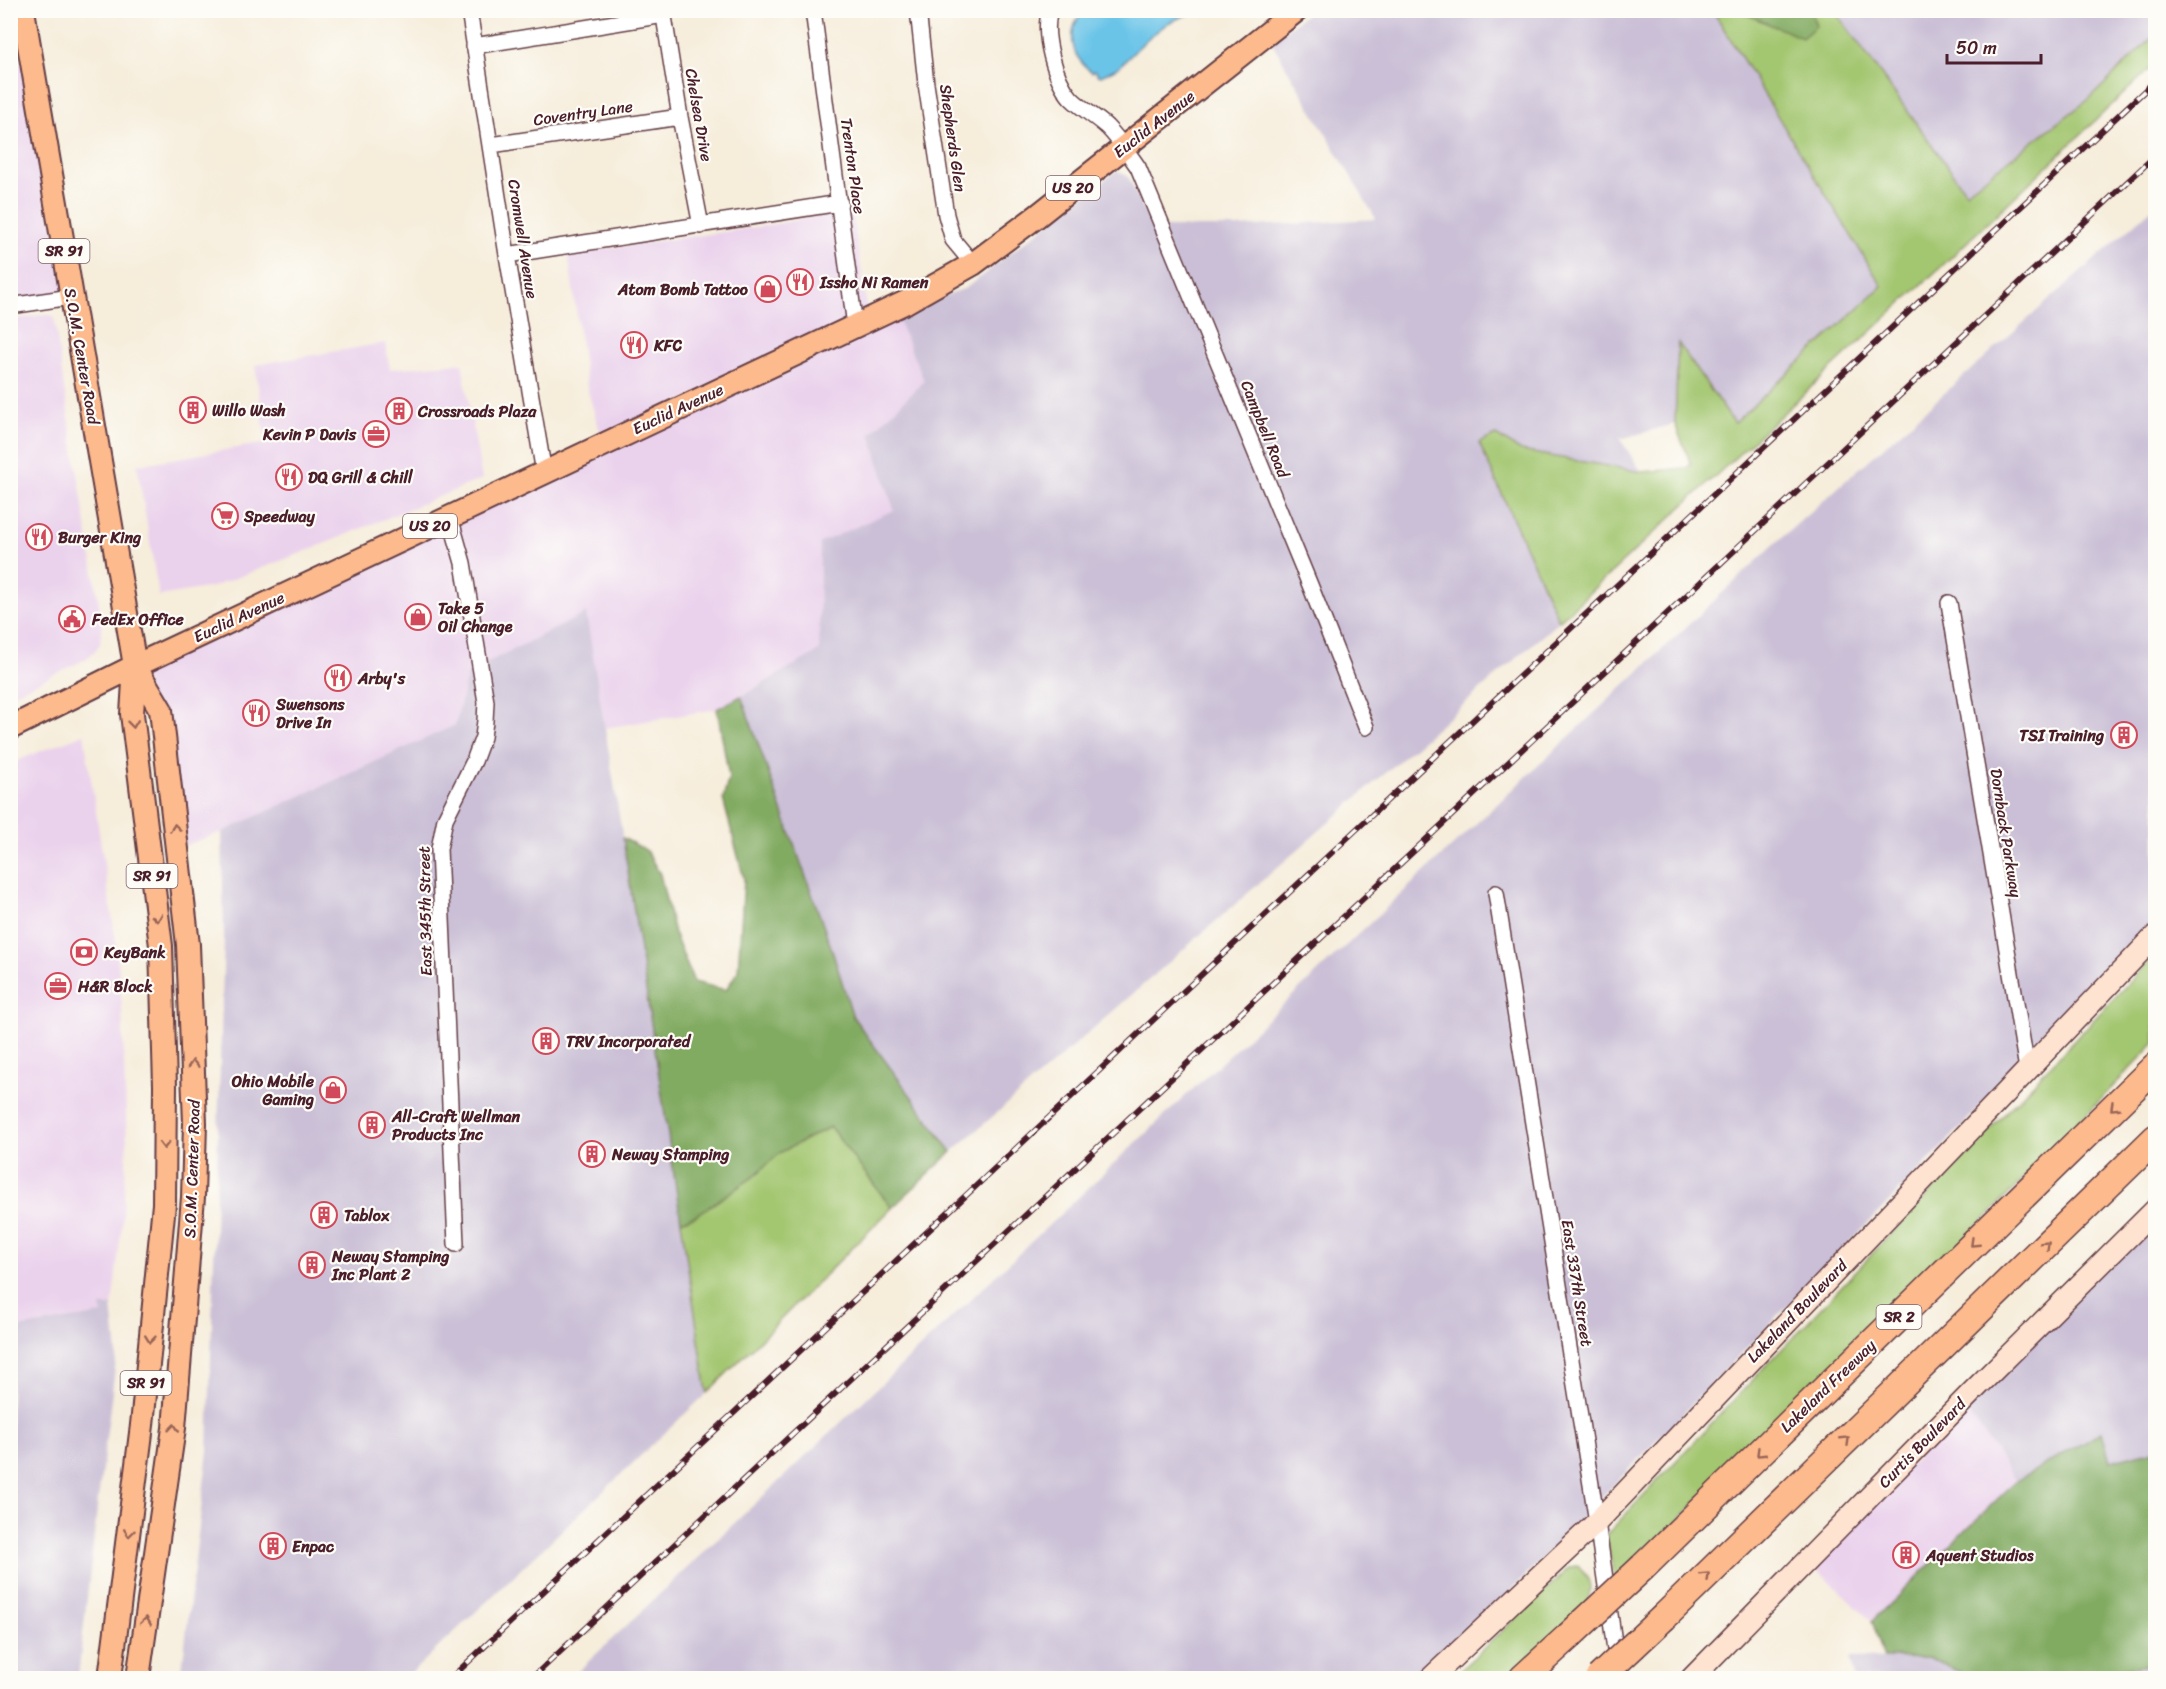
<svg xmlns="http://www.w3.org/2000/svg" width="2166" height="1689" viewBox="0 0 2166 1689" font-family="Sriracha,sans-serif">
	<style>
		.built { fill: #ead1ec }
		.industrial { fill: #cabfd6 }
		.green { fill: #a3c66f; stroke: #76724d; stroke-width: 1.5 }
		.forest { fill: #82ab62; stroke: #666546; stroke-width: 1.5 }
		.water { fill: #6bc4e8; stroke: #5a728a; stroke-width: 1.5 }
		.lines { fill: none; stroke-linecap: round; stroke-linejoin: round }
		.street-casing { stroke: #643e45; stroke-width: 18 }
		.secondary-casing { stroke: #643e45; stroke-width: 24 }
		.primary-casing { stroke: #643e45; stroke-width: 26 }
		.highway-casing { stroke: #643e45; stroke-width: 30 }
		.street { stroke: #fff; stroke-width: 15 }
		.secondary { stroke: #fee3d1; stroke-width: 21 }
		.primary { stroke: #fcba8d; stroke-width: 22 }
		.highway { stroke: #fcba8d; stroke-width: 27 }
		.rail-casing { stroke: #4a1f2b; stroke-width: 6 }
		.rail { stroke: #fdfcf7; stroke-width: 4; stroke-dasharray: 11; stroke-linecap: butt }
		.highway-bridge-casing { stroke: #643e45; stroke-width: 30; stroke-linecap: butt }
		.highway-bridge { stroke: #fcba8d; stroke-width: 27 }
		.oneway { stroke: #9a6557 }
		.labels { text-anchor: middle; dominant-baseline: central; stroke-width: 4.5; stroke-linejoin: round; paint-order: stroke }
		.shield { fill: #fdfcf7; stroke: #806168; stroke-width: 1.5 }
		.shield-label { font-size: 15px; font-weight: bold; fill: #4a1f2b }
		.street-label { font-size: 16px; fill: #4a1f2b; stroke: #fdfcf7 }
		.poi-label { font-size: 16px; font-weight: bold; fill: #4a1f2b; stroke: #fdfcf7; text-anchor: start }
	</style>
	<rect width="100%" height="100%" fill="#fdfcf7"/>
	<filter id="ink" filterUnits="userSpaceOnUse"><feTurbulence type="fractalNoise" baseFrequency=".0167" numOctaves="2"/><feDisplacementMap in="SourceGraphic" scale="12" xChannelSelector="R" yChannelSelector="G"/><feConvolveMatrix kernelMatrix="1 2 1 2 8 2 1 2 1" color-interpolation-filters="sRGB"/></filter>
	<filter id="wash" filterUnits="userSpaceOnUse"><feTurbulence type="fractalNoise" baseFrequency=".008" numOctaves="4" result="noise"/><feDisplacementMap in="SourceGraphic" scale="24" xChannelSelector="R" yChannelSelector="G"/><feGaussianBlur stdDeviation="1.35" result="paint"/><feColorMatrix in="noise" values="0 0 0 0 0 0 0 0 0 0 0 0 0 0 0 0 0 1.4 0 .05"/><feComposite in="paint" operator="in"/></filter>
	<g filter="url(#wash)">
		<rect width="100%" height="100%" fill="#f6eddb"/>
		<path class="built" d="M25,63L65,293L11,301V66Z
			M852,210L868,314L602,438L587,388L568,254L758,227Z
			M46,314L54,316L64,388L102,623L100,643L96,650L86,659L11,695V320Z
			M896,315L924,381L870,434L894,510L820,544L819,652L717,709L605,728L585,614L468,672L455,725L222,832L184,846L142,667Z
			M385,343L390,369L462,363L482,479L304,552L212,587L159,596L137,465L266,443L255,365Z
			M84,734L117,949L122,1008L127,1144L123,1216L112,1306H101L102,1314L11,1329V763Z
			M1966,1408L2016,1481L1872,1621L1812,1565Z"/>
		<path class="industrial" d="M1310,11H1713L1882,286L1734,423L1678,344L1675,424L1620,439L1642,472L1521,451L1496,435L1479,444L1559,621L952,1152L853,1017L831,947L741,696L819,651L820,543L894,510L870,434L924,381L896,315L966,288L1116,171L1128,176L1152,227H1239L1376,219L1271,41Z
			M1835,11H2155V35L2088,100L1966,192Z
			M2155,206V919L1942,1147L1493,1609L1420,1678H571L1161,1119L1779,540Z
			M586,613L630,882L707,1393L406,1678H181L208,1451L224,938L222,832L455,725L468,672Z
			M2155,1216V1450L2110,1461L2101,1432L2016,1481L1966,1408Z
			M101,1306H112L117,1353L98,1500L78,1678H11V1329L102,1314Z
			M1927,1657L1973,1678H1854L1850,1658Z
			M2155,1664V1678H2048Z"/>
		<path class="green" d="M1713,11H1835L1966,192L2088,100L2155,35V64L1944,264L1559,621L1479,443L1496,435L1521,451L1642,472L1687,468L1691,464L1675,424L1678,343L1734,423L1882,286Z
			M2155,955V1043L1952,1253L1615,1582L1606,1535Z
			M830,1127L892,1208L707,1393L681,1221L695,1216L753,1177L781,1152Z
			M1578,1565C1592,1581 1593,1589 1585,1608L1511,1678H1452L1569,1568Z"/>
		<path class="forest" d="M1738,11H1811L1816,26L1802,38Z
			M741,696L831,947L853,1017L952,1152L892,1208L830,1127L781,1152L753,1177L695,1216L681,1221L623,838L646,850L660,874L674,933L694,982L726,990L738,971L744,879L723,799L729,777L717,709Z
			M2102,1432L2110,1461L2155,1450V1664L2048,1678H1973L1927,1657L1884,1658L1872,1621L2016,1481Z"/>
		<path class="water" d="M1083,11V10L1195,11L1168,23L1147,39L1119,67L1101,76L1098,75L1095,70L1092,72C1070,56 1066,32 1083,11Z"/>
	</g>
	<g filter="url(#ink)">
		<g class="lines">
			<defs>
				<path id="street" d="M469,10L507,255L544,473
					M663,10L680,117L701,226
					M813,10L855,326
					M918,10L926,84L946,215L953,240L973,264
					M1050,10C1042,34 1055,80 1071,98C1082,109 1096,117 1107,127C1119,139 1128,153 1138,167L1310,585L1366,727
					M474,46L664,15
					M491,145L680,117
					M507,255L840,203
					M10,306L71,297
					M450,517L463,563L486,702L485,721L483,737L474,761L445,819L439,849L456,1244
					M1949,603L2027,1069
					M1496,893L1597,1522L1619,1678"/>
				<path id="secondary" d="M1431,1678L1597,1522L2156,935
					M1692,1678L1972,1392L2156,1209"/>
				<path id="primary" d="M23,10L135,666L132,714L161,946L165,1086L164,1204L142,1425L110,1678
					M135,666L161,710L188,945L195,1123L193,1197L174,1428L138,1678
					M10,728L135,666L906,302L973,264L1036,217L1297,10"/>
				<path id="highway" d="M1643,1567L2156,1066
					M1664,1617L2156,1138
					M1523,1678L1569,1636"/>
			</defs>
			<use href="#street" class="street-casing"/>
			<use href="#secondary" class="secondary-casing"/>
			<use href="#primary" class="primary-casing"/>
			<use href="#highway" class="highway-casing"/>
			<use href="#street" class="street"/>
			<use href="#secondary" class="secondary"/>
			<use href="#primary" class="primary"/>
			<use href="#highway" class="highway"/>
			<defs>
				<path id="rail" d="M451,1678L2156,80
					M532,1678L2156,155"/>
			</defs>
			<use href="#rail" class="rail-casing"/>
			<use href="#rail" class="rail"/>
			<defs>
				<path id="highway-bridge" d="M1569,1636L1643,1567
					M1599,1678L1664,1617"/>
			</defs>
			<use href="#highway-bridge" class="highway-bridge-casing"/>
			<use href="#highway-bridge" class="highway-bridge"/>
		</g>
		<defs><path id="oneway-chevron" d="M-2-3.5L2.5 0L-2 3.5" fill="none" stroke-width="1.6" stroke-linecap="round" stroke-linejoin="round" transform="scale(1.5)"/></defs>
		<g class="oneway">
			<use href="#oneway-chevron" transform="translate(133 724) rotate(83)"/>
			<use href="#oneway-chevron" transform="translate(175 828) rotate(-96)"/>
			<use href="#oneway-chevron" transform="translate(157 918) rotate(83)"/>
			<use href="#oneway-chevron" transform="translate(193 1064) rotate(-93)"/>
			<use href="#oneway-chevron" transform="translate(2114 1107) rotate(136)"/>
			<use href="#oneway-chevron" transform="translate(164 1145) rotate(91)"/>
			<use href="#oneway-chevron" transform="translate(1974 1243) rotate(136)"/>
			<use href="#oneway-chevron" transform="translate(2046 1245) rotate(-44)"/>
			<use href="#oneway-chevron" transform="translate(150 1339) rotate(96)"/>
			<use href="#oneway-chevron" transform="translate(174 1428) rotate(-84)"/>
			<use href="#oneway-chevron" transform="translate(1846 1440) rotate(-44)"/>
			<use href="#oneway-chevron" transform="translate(1760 1453) rotate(136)"/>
			<use href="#oneway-chevron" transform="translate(129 1533) rotate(97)"/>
			<use href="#oneway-chevron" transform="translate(1706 1576) rotate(-44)"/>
			<use href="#oneway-chevron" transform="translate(146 1621) rotate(-82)"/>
		</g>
	</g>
	<defs>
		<symbol id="restaurant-ring" viewBox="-11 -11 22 22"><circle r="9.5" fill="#fdfcf7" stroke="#d1495b" stroke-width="1.5"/><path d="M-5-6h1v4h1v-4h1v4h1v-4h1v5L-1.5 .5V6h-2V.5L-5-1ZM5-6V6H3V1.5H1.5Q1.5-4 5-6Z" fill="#d1495b"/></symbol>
		<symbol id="shop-ring" viewBox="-11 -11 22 22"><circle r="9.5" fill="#fdfcf7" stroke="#d1495b" stroke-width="1.5"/><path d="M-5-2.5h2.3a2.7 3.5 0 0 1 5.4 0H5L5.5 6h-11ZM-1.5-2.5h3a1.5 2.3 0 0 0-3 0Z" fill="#d1495b"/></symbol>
		<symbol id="building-ring" viewBox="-11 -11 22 22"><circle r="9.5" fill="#fdfcf7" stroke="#d1495b" stroke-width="1.5"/><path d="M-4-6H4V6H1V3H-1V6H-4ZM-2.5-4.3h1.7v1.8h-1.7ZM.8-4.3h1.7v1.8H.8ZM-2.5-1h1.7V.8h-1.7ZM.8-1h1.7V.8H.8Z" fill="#d1495b"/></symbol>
		<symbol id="office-ring" viewBox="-11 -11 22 22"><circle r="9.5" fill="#fdfcf7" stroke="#d1495b" stroke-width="1.5"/><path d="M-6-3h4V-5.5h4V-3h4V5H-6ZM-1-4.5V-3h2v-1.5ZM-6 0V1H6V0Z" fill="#d1495b"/></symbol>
		<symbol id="supermarket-ring" viewBox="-11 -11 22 22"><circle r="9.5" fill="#fdfcf7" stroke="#d1495b" stroke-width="1.5"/><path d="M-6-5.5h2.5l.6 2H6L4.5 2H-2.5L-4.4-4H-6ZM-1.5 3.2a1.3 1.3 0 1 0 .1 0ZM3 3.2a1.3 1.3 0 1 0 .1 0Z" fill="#d1495b"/></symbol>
		<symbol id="civic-ring" viewBox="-11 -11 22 22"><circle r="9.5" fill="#fdfcf7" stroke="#d1495b" stroke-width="1.5"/><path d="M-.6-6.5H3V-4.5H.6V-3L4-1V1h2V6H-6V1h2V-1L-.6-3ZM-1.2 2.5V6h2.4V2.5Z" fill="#d1495b"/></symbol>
		<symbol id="bank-ring" viewBox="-11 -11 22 22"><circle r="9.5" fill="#fdfcf7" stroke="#d1495b" stroke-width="1.5"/><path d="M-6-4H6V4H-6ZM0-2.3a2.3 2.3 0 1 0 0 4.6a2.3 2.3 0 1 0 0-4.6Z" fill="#d1495b"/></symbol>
	</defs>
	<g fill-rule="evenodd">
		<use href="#restaurant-ring" x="785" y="267" width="30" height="30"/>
		<use href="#shop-ring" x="753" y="274" width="30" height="30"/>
		<use href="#restaurant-ring" x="619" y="330" width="30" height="30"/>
		<use href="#building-ring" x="178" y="395" width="30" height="30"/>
		<use href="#building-ring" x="384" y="396" width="30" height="30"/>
		<use href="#office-ring" x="361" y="419" width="30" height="30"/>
		<use href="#restaurant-ring" x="274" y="462" width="30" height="30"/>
		<use href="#supermarket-ring" x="210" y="501" width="30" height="30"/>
		<use href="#restaurant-ring" x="24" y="522" width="30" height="30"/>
		<use href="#shop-ring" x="403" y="602" width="30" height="30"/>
		<use href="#civic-ring" x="57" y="604" width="30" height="30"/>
		<use href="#restaurant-ring" x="323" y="663" width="30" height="30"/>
		<use href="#restaurant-ring" x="241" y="698" width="30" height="30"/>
		<use href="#building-ring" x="2109" y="720" width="30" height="30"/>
		<use href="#bank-ring" x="69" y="937" width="30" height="30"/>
		<use href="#office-ring" x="43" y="971" width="30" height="30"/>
		<use href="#building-ring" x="531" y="1026" width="30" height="30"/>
		<use href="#shop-ring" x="318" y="1075" width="30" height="30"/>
		<use href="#building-ring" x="357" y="1110" width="30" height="30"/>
		<use href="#building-ring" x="577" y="1139" width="30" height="30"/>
		<use href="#building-ring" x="309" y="1200" width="30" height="30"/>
		<use href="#building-ring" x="297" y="1250" width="30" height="30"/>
		<use href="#building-ring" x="258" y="1531" width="30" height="30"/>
		<use href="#building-ring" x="1891" y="1540" width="30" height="30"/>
	</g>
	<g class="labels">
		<g class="shield">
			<rect x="1046" y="176" width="54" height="24" rx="4.5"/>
			<rect x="38.5" y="239" width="51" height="24" rx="4.5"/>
			<rect x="403" y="514" width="54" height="24" rx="4.5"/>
			<rect x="126.5" y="864" width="51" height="24" rx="4.5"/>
			<rect x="1876.5" y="1305" width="45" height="24" rx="4.5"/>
			<rect x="120.5" y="1371" width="51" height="24" rx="4.5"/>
		</g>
		<g class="shield-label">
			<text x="1073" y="188">US 20</text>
			<text x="64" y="251">SR 91</text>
			<text x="430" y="526">US 20</text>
			<text x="152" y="876">SR 91</text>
			<text x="1899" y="1317">SR 2</text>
			<text x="146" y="1383">SR 91</text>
		</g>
		<g class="street-label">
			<text transform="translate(583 113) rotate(-8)">Coventry Lane</text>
			<text transform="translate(699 115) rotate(80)">Chelsea Drive</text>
			<text transform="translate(1154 124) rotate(-38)">Euclid Avenue</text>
			<text transform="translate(953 138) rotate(82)">Shepherds Glen</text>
			<text transform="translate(853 166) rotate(82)">Trenton Place</text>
			<text transform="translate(523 239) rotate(81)">Cromwell Avenue</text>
			<text transform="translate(82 356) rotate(80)">S.O.M. Center Road</text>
			<text transform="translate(678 409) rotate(-25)">Euclid Avenue</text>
			<text transform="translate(1265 429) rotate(68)">Campbell Road</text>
			<text transform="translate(239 617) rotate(-25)">Euclid Avenue</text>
			<text transform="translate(2006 833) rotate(81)">Dornback Parkway</text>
			<text transform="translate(425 911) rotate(-91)">East 345th Street</text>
			<text transform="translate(192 1169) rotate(-88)">S.O.M. Center Road</text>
			<text transform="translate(1577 1283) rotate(81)">East 337th Street</text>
			<text transform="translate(1797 1311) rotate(-46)">Lakeland Boulevard</text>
			<text transform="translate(1828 1386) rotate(-44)">Lakeland Freeway</text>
			<text transform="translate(1922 1443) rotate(-46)">Curtis Boulevard</text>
		</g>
		<g class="poi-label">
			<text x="820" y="282">Issho Ni Ramen</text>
			<text x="748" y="289" text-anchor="end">Atom Bomb Tattoo</text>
			<text x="654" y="345">KFC</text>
			<text x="212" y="410">Willo Wash</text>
			<text x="418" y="411">Crossroads Plaza</text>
			<text x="356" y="434" text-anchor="end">Kevin P Davis</text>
			<text x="308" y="477">DQ Grill &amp; Chill</text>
			<text x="244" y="516">Speedway</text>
			<text x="58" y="537">Burger King</text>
			<text x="438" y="608">Take 5<tspan x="438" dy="18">Oil Change</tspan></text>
			<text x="92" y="619">FedEx Office</text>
			<text x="358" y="678">Arby's</text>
			<text x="276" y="704">Swensons<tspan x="276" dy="18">Drive In</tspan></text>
			<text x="2104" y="735" text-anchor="end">TSI Training</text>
			<text x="104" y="952">KeyBank</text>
			<text x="78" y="986">H&amp;R Block</text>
			<text x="566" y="1041">TRV Incorporated</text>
			<text x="314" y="1081" text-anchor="end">Ohio Mobile<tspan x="314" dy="18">Gaming</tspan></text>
			<text x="392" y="1116">All-Craft Wellman<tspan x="392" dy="18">Products Inc</tspan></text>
			<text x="612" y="1154">Neway Stamping</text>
			<text x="344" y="1215">Tablox</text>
			<text x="332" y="1256">Neway Stamping<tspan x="332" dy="18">Inc Plant 2</tspan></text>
			<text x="292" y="1546">Enpac</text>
			<text x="1926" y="1555">Aquent Studios</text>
		</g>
	</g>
	<rect width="2166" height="1689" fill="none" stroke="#fdfcf7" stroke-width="36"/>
	<path d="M1947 54v9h94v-9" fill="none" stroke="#4a1f2b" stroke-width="3"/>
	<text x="1956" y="54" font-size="18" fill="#4a1f2b" stroke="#fdfcf7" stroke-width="4.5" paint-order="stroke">50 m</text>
</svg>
